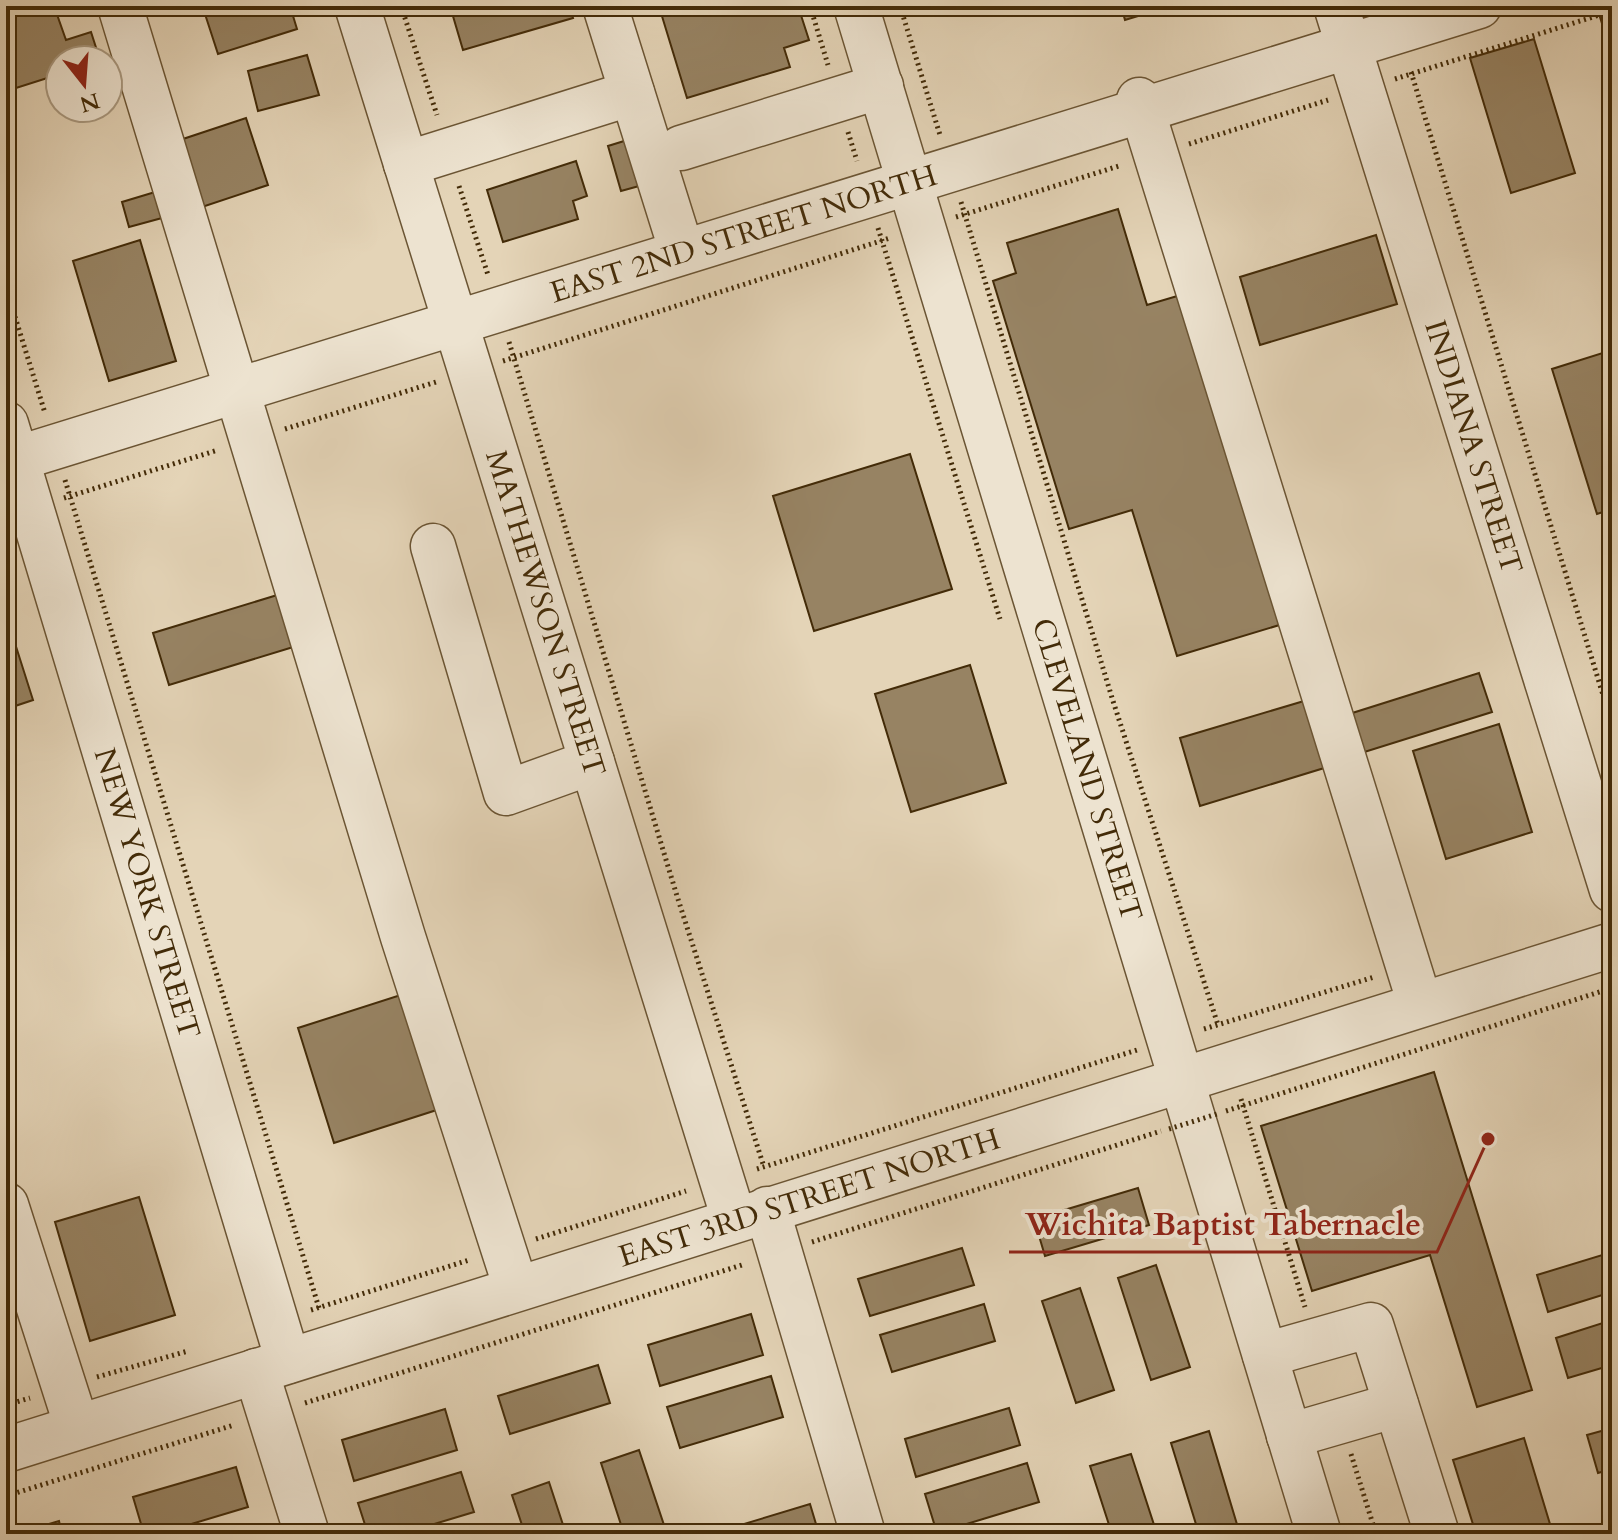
<svg xmlns="http://www.w3.org/2000/svg" width="1618" height="1540" viewBox="0 0 1618 1540" font-family="Cardo,serif">
	<style>
		.building { fill: #978363; stroke: #432b08; stroke-width: 2 }
		.lines { fill: none; stroke-linecap: round; stroke-linejoin: round }
		.minor-casing { stroke: #6b5534; stroke-width: 47 }
		.path { stroke: #432b08; stroke-width: 5; stroke-dasharray: 2 4; stroke-linecap: butt }
		.minor { stroke: #ede3d0; stroke-width: 44 }
		.path-bridge { stroke: #432b08; stroke-width: 5; stroke-dasharray: 2 4; stroke-linecap: butt }
		.labels { text-anchor: middle; dominant-baseline: central; stroke-width: 8; stroke-linejoin: round; paint-order: stroke }
		.street-label { font-size: 30px; fill: #432b08; stroke: #ede3d0 }
		.leader { fill: none; stroke: #8f2418; stroke-width: 3 }
		.callout-dot { fill: #8f2418; stroke: #ede3d0; stroke-width: 3 }
		.callout-label { font-size: 32px; text-anchor: middle; font-weight: bold; fill: #8f2418; stroke: #ede3d0; stroke-width: 8; stroke-linejoin: round; paint-order: stroke }
	</style>
	<rect width="100%" height="100%" fill="#e4d4b7"/>
	<filter id="stains"><feTurbulence type="fractalNoise" baseFrequency=".0025" numOctaves="4"/><feColorMatrix values="0 0 0 0 .2 0 0 0 0 .09 0 0 0 0 .02 0 0 0 .5 -.17"/></filter>
	<radialGradient id="worn" r=".72"><stop offset=".6" stop-color="#630" stop-opacity="0"/><stop offset="1" stop-color="#630" stop-opacity=".3"/></radialGradient>
	<path class="building" d="M6,6H54L66,40L91,32L100,60H60V74L16,88L6,58Z
		M220,6H290L297,29L218,54L204,11Z
		M450,6H569L573,18L463,50Z
		M684,6H798L809,40L784,48L790,67L687,98L661,13Z
		M1121,6H1171L1125,20Z
		M1612,14V56L1600,17Z
		M1534,39L1575,173L1511,193L1470,58Z
		M307,55L319,95L258,111L248,71Z
		M246,118L268,185L199,208L177,141Z
		M637,137L650,183L621,191L608,146Z
		M576,161L587,196L573,201L578,219L503,242L487,190Z
		M165,189L173,215L129,227L122,202Z
		M1118,209L1147,305L1184,294L1286,623L1177,656L1132,510L1069,529L993,281L1016,273L1007,243Z
		M1376,235L1397,304L1260,345L1240,277Z
		M140,240L176,361L109,381L73,261Z
		M1612,350V509L1597,514L1552,369Z
		M910,454L952,589L814,631L773,496Z
		M287,592L303,644L169,685L153,633Z
		M6,615L33,700L6,709Z
		M970,665L1006,783L911,812L875,694Z
		M1479,673L1492,712L1358,754L1346,715Z
		M1314,698L1334,765L1200,806L1180,738Z
		M1499,724L1532,832L1446,859L1413,751Z
		M410,992L446,1107L334,1143L298,1028Z
		M1434,1072L1532,1390L1477,1407L1430,1255L1312,1291L1261,1126Z
		M1138,1188L1149,1225L1045,1256L1034,1219Z
		M139,1197L175,1315L90,1341L55,1222Z
		M962,1248L974,1285L870,1316L858,1279Z
		M1612,1252V1292L1548,1312L1537,1275Z
		M1156,1265L1190,1367L1151,1380L1118,1278Z
		M1080,1288L1114,1390L1076,1403L1042,1301Z
		M984,1304L995,1341L892,1372L880,1335Z
		M751,1314L763,1355L660,1386L648,1345Z
		M1612,1320V1365L1568,1378L1556,1338Z
		M598,1365L610,1403L510,1434L498,1396Z
		M771,1376L783,1417L680,1448L667,1407Z
		M1009,1408L1020,1445L916,1477L905,1439Z
		M445,1409L457,1450L354,1481L342,1440Z
		M1612,1428V1469L1598,1473L1587,1435Z
		M1209,1431L1239,1531L1228,1534H1199L1171,1443Z
		M1524,1438L1553,1534H1476L1453,1460Z
		M639,1450L667,1534H624L601,1463Z
		M1131,1454L1157,1534H1112L1090,1466Z
		M1027,1463L1039,1502L937,1533L925,1494Z
		M236,1467L248,1507L158,1534H144L133,1497Z
		M461,1472L474,1512L401,1534H368L358,1503Z
		M549,1482L566,1534H525L512,1495Z
		M810,1504L819,1534H711Z
		M59,1521L62,1534H15Z"/>
	<g class="lines">
		<defs>
			<g id="minor">
				<path d="M120,6L403,937L516,1288"/>
				<path id="s1" d="M357,6L734,1219"/>
				<path d="M605,6L682,252"/>
				<path id="s2" d="M856,6L1319,1534"/>
				<path id="s3" d="M1336,6L1612,890"/>
				<path d="M1139,100L1420,1004"/>
				<path d="M681,148L881,86"/>
				<path d="M406,164L632,93"/>
				<path id="s4" d="M6,424L288,1361"/>
				<path id="s5" d="M6,462L1479,6"/>
				<path d="M433,546L506,793L592,762"/>
				<path d="M6,1205L77,1427"/>
				<path d="M767,1209L863,1534"/>
				<path d="M1265,1355L1371,1325L1437,1534"/>
				<path d="M256,1371L307,1534"/>
				<path d="M1289,1436L1396,1405"/>
				<path id="s6" d="M6,1450L1612,945"/>
			</g>
		</defs>
		<use href="#minor" class="minor-casing"/>
		<path class="path" d="M401,6L437,115
			M810,6L828,65
			M900,6L940,135
			M1411,72L1612,724
			M1395,79L1612,11
			M848,132L857,161
			M1189,144L1328,100
			M459,186L488,275
			M961,202L1113,701L1218,1025
			M956,217L1122,165
			M878,228L1000,619
			M6,288L45,413
			M509,342L677,896L764,1167
			M503,361L890,238
			M285,429L436,382
			M65,480L319,1308
			M64,498L218,450
			M1204,1029L1374,977
			M1241,1099L1305,1307
			M1226,1111L1612,988
			M757,1169L1137,1050
			M536,1239L686,1191
			M812,1242L1161,1131
			M311,1310L469,1260
			M97,1377L188,1351
			M305,1403L745,1264
			M6,1405L30,1398
			M1351,1454L1376,1534
			M6,1496L234,1425"/>
		<use href="#minor" class="minor"/>
		<path class="path-bridge" d="M1169,1129L1217,1114"/>
	</g>
	<g class="labels">
		<g class="street-label">
			<text stroke="none"><textPath href="#s5" startOffset="772">EAST 2ND STREET NORTH</textPath></text>
			<text stroke="none"><textPath href="#s3" startOffset="462">INDIANA STREET</textPath></text>
			<text stroke="none"><textPath href="#s1" startOffset="636">MATHEWSON STREET</textPath></text>
			<text stroke="none"><textPath href="#s2" startOffset="798">CLEVELAND STREET</textPath></text>
			<text stroke="none"><textPath href="#s4" startOffset="490">NEW YORK STREET</textPath></text>
			<text stroke="none"><textPath href="#s6" startOffset="842">EAST 3RD STREET NORTH</textPath></text>
		</g>
	</g>
	<path class="leader" d="M1488 1139L1437 1252H1009"/>
	<circle class="callout-dot" cx="1488" cy="1139" r="8"/>
	<g class="callout-label">
		<text x="1223" y="1235">Wichita Baptist Tabernacle</text>
	</g>
	<rect width="1618" height="1540" fill="none" stroke="#e4d4b7" stroke-width="32"/>
	<rect x="8" y="8" width="1602" height="1524" fill="none" stroke="#432b08" stroke-width="4"/>
	<rect x="16" y="16" width="1586" height="1508" fill="none" stroke="#432b08" stroke-width="2"/>
	<g transform="translate(84 84) rotate(163)"><circle r="38" fill="#ede3d0" stroke="#a99980" stroke-width="2"/>
	<path d="M0-6L14 30L0 20L-14 30Z" fill="#8f2418"/>
	<text y="-12" font-size="22" font-weight="bold" text-anchor="middle" fill="#432b08">N</text>
	</g>
	<rect width="100%" height="100%" filter="url(#stains)"/>
	<rect width="100%" height="100%" fill="url(#worn)"/>
</svg>
